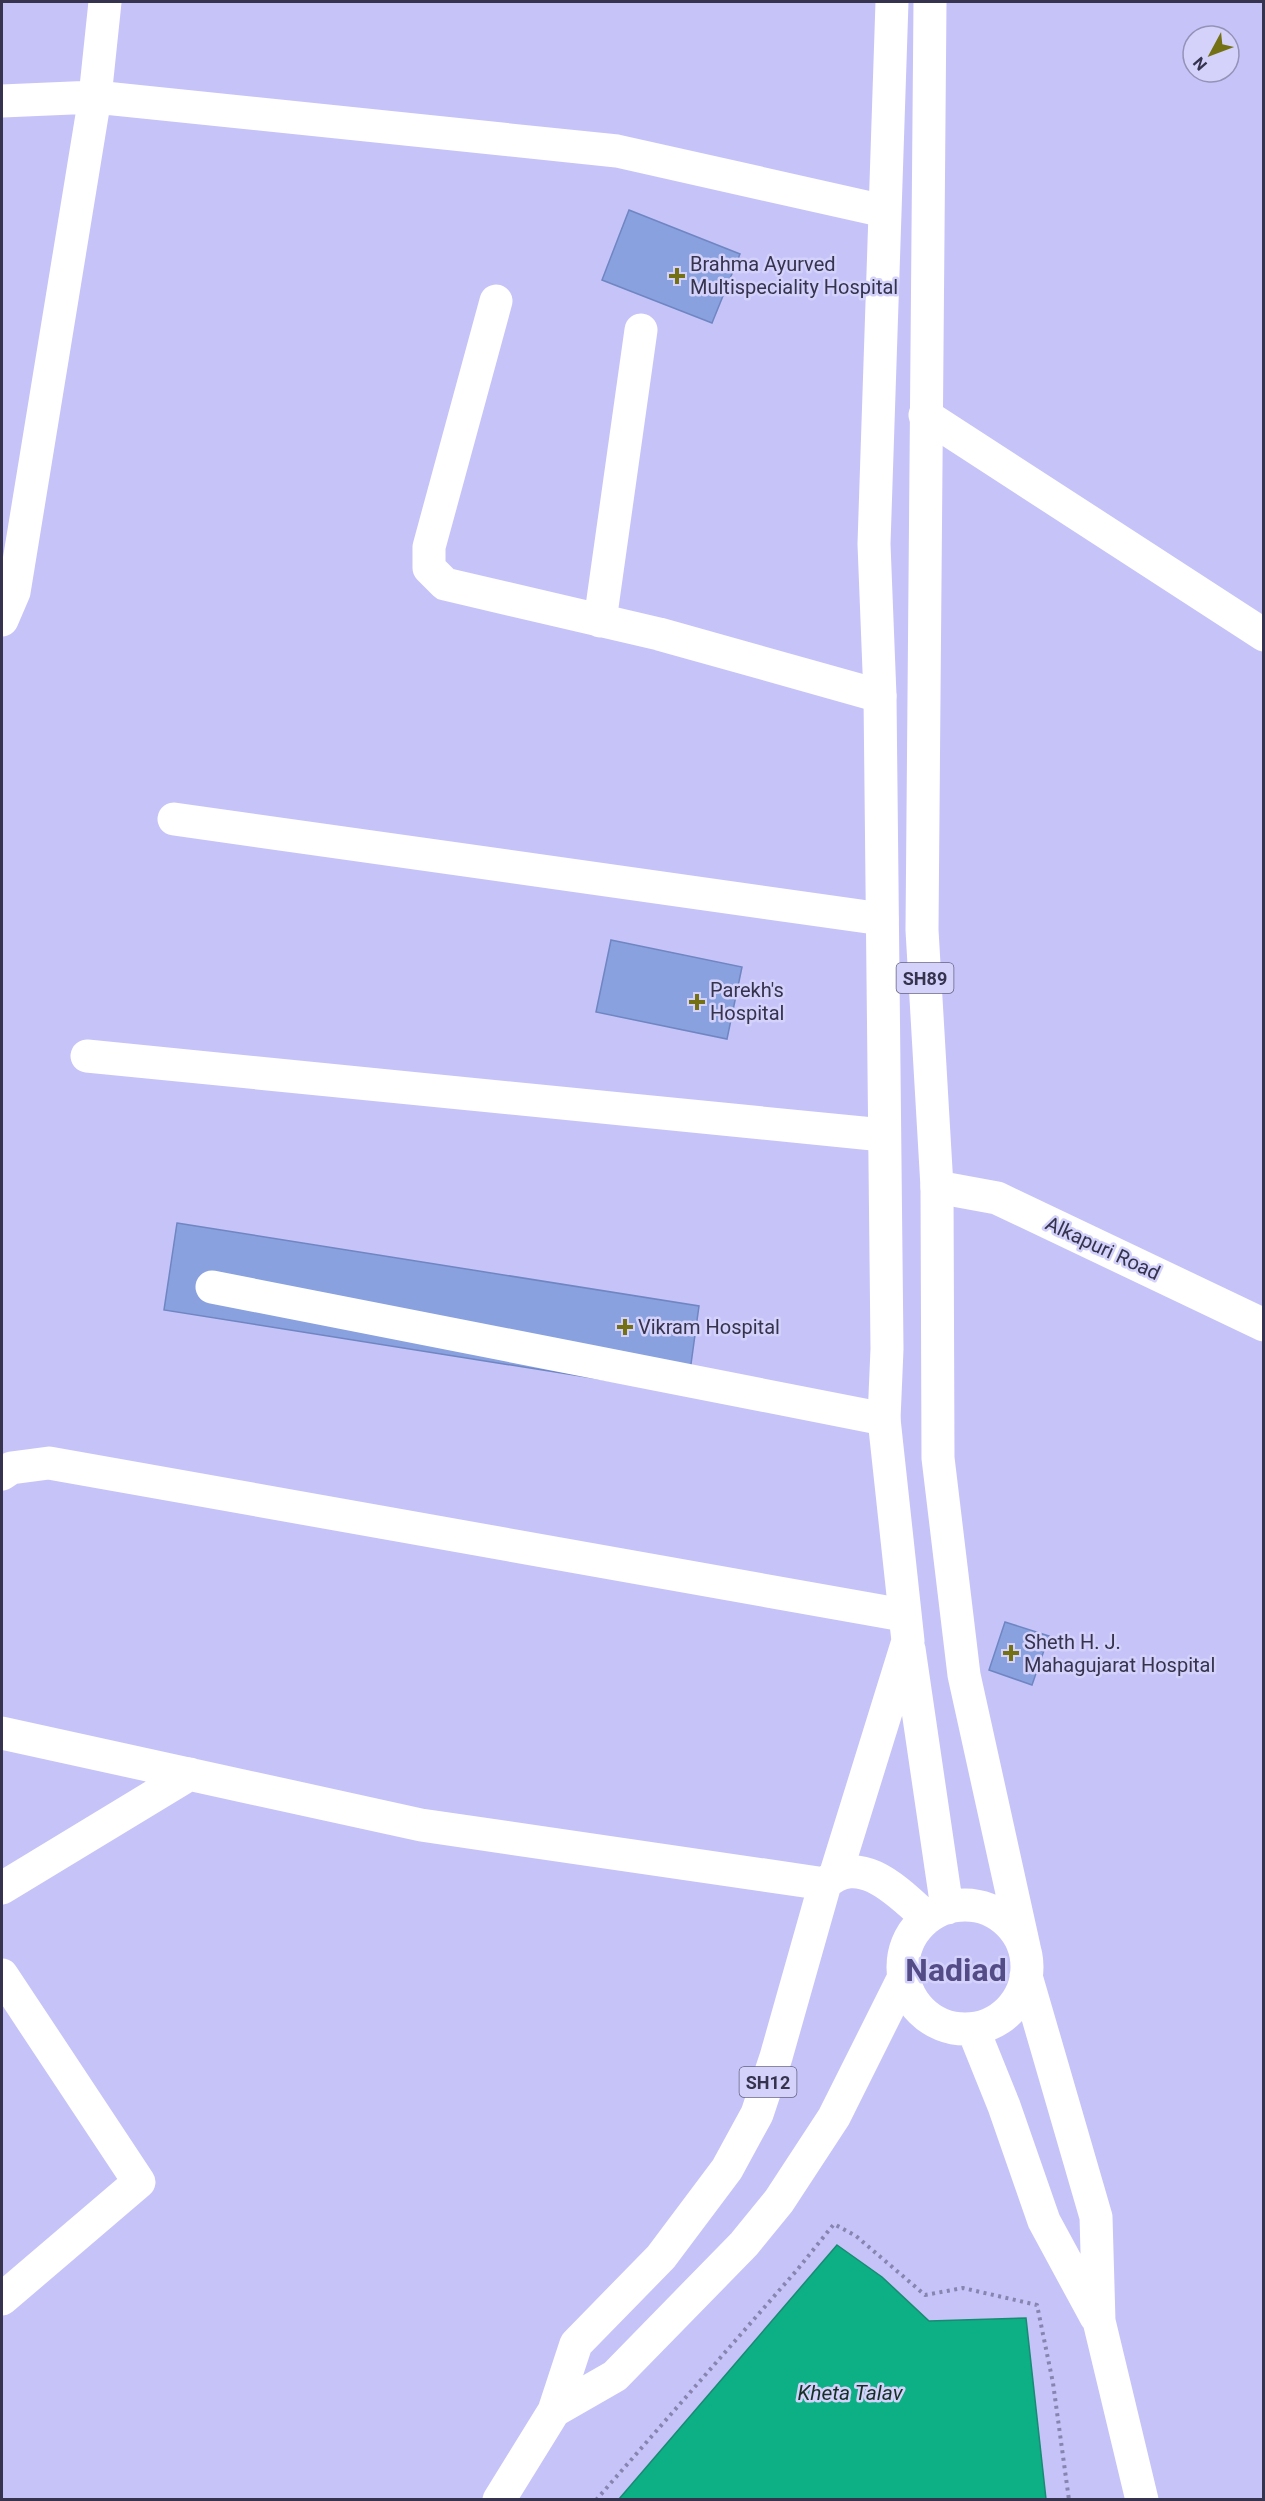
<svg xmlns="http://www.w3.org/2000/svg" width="1265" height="2501" viewBox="0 0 1265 2501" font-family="Roboto,sans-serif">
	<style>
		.water { fill: #0daf85; stroke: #198a74; stroke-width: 1.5 }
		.building { fill: #89a1df; stroke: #6f86c2; stroke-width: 1.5 }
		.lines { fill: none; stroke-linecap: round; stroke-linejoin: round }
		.path { stroke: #8784af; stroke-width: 4; stroke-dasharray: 3 4.5; stroke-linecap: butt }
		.street { stroke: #fff; stroke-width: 33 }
		.secondary { stroke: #fff; stroke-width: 33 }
		.primary { stroke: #fff; stroke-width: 33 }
		.poi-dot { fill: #747114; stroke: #d4d2fb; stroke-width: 2 }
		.labels { text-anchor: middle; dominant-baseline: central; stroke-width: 5; stroke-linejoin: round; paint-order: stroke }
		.shield { fill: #d4d2fb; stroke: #656382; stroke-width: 1.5 }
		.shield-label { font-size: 18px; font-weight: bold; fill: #35334e }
		.poi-label { font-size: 20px; fill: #35334e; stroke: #d4d2fb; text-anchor: start }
		.street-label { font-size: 20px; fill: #35334e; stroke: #d4d2fb }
		.water-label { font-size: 21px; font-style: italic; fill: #153127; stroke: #d4d2fb }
		.town-label { font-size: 32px; font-weight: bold; fill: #534c87; stroke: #d4d2fb }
	</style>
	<rect width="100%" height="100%" fill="#c6c3f9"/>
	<path class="water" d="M837,2245L882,2277L929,2321L1026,2318L1046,2499H619Z"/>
	<path class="building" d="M629,210L740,254L712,323L602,280Z
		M611,940L742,967L727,1039L596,1012Z
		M177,1223L699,1306L687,1393L164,1310Z
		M1005,1622L1049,1636L1032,1685L989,1670Z"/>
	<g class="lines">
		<path class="path" d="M596,2500L797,2270L834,2224L856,2236L925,2295L963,2288L1037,2305L1053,2383L1069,2500"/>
		<path class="street" d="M2,101L95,97L617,151L884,211
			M496,301L429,547V568L445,584L659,634L880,696
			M925,415L1264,635
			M2,620L14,592L95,97L105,2
			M600,621L641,330
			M174,819L882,919
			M87,1056L883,1135
			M212,1287L884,1419
			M2,1474L11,1468L49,1463L903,1615
			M2,1733L421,1825L825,1884
			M2,1888L190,1774
			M2,1975L139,2182L2,2299"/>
		<path class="secondary" d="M937,1187L997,1198L1264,1325"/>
		<path class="primary" d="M930,2L922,930L937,1187L938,1458L964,1675L1024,1947
			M909,1649L947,1908
			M836,1873L908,1641L884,1419L887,1349L880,696L874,544L892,2
			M903 1967a62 62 0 1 1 124 0a62 62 0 1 1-124 0Z
			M1026,1976L1096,2217L1099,2321L1142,2500
			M973,2029L1004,2106L1044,2221L1096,2317
			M554,2411L615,2376L744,2244L779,2201L834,2117L904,1977
			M499,2500L554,2411L576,2344L661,2257L727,2169L757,2114L776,2057L825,1884C860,1850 901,1895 927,1918"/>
	</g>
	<g class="poi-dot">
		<path d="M674 267h6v6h6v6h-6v6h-6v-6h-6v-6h6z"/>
		<path d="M694 993h6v6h6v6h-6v6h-6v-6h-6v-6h6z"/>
		<path d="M622 1318h6v6h6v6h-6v6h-6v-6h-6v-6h6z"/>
		<path d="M1008 1644h6v6h6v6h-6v6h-6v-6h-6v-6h6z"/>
	</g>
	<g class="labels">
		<g class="shield">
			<rect x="896.5" y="963" width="57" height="30" rx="4.5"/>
			<rect x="739.5" y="2067" width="57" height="30" rx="4.5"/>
		</g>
		<g class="shield-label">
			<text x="925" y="978">SH89</text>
			<text x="768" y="2082">SH12</text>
		</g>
		<g class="poi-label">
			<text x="690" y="264">Brahma Ayurved<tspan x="690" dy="23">Multispeciality Hospital</tspan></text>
			<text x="710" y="990">Parekh's<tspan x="710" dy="23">Hospital</tspan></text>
			<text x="638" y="1327">Vikram Hospital</text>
			<text x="1024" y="1642">Sheth H. J.<tspan x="1024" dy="23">Mahagujarat Hospital</tspan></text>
		</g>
		<g class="street-label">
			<text transform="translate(1103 1248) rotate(25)">Alkapuri Road</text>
		</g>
		<g class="water-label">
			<text x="850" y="2393">Kheta Talav</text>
		</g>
		<g class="town-label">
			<text x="956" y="1970">Nadiad</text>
		</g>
	</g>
	<rect width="1265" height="2501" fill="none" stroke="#35334e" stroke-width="6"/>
	<g transform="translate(1211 54) rotate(229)"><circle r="28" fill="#d4d2fb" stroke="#9492b6" stroke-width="1.5"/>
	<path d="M0-4.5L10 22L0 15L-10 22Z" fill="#747114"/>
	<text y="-9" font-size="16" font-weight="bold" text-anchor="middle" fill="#35334e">N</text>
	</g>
</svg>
